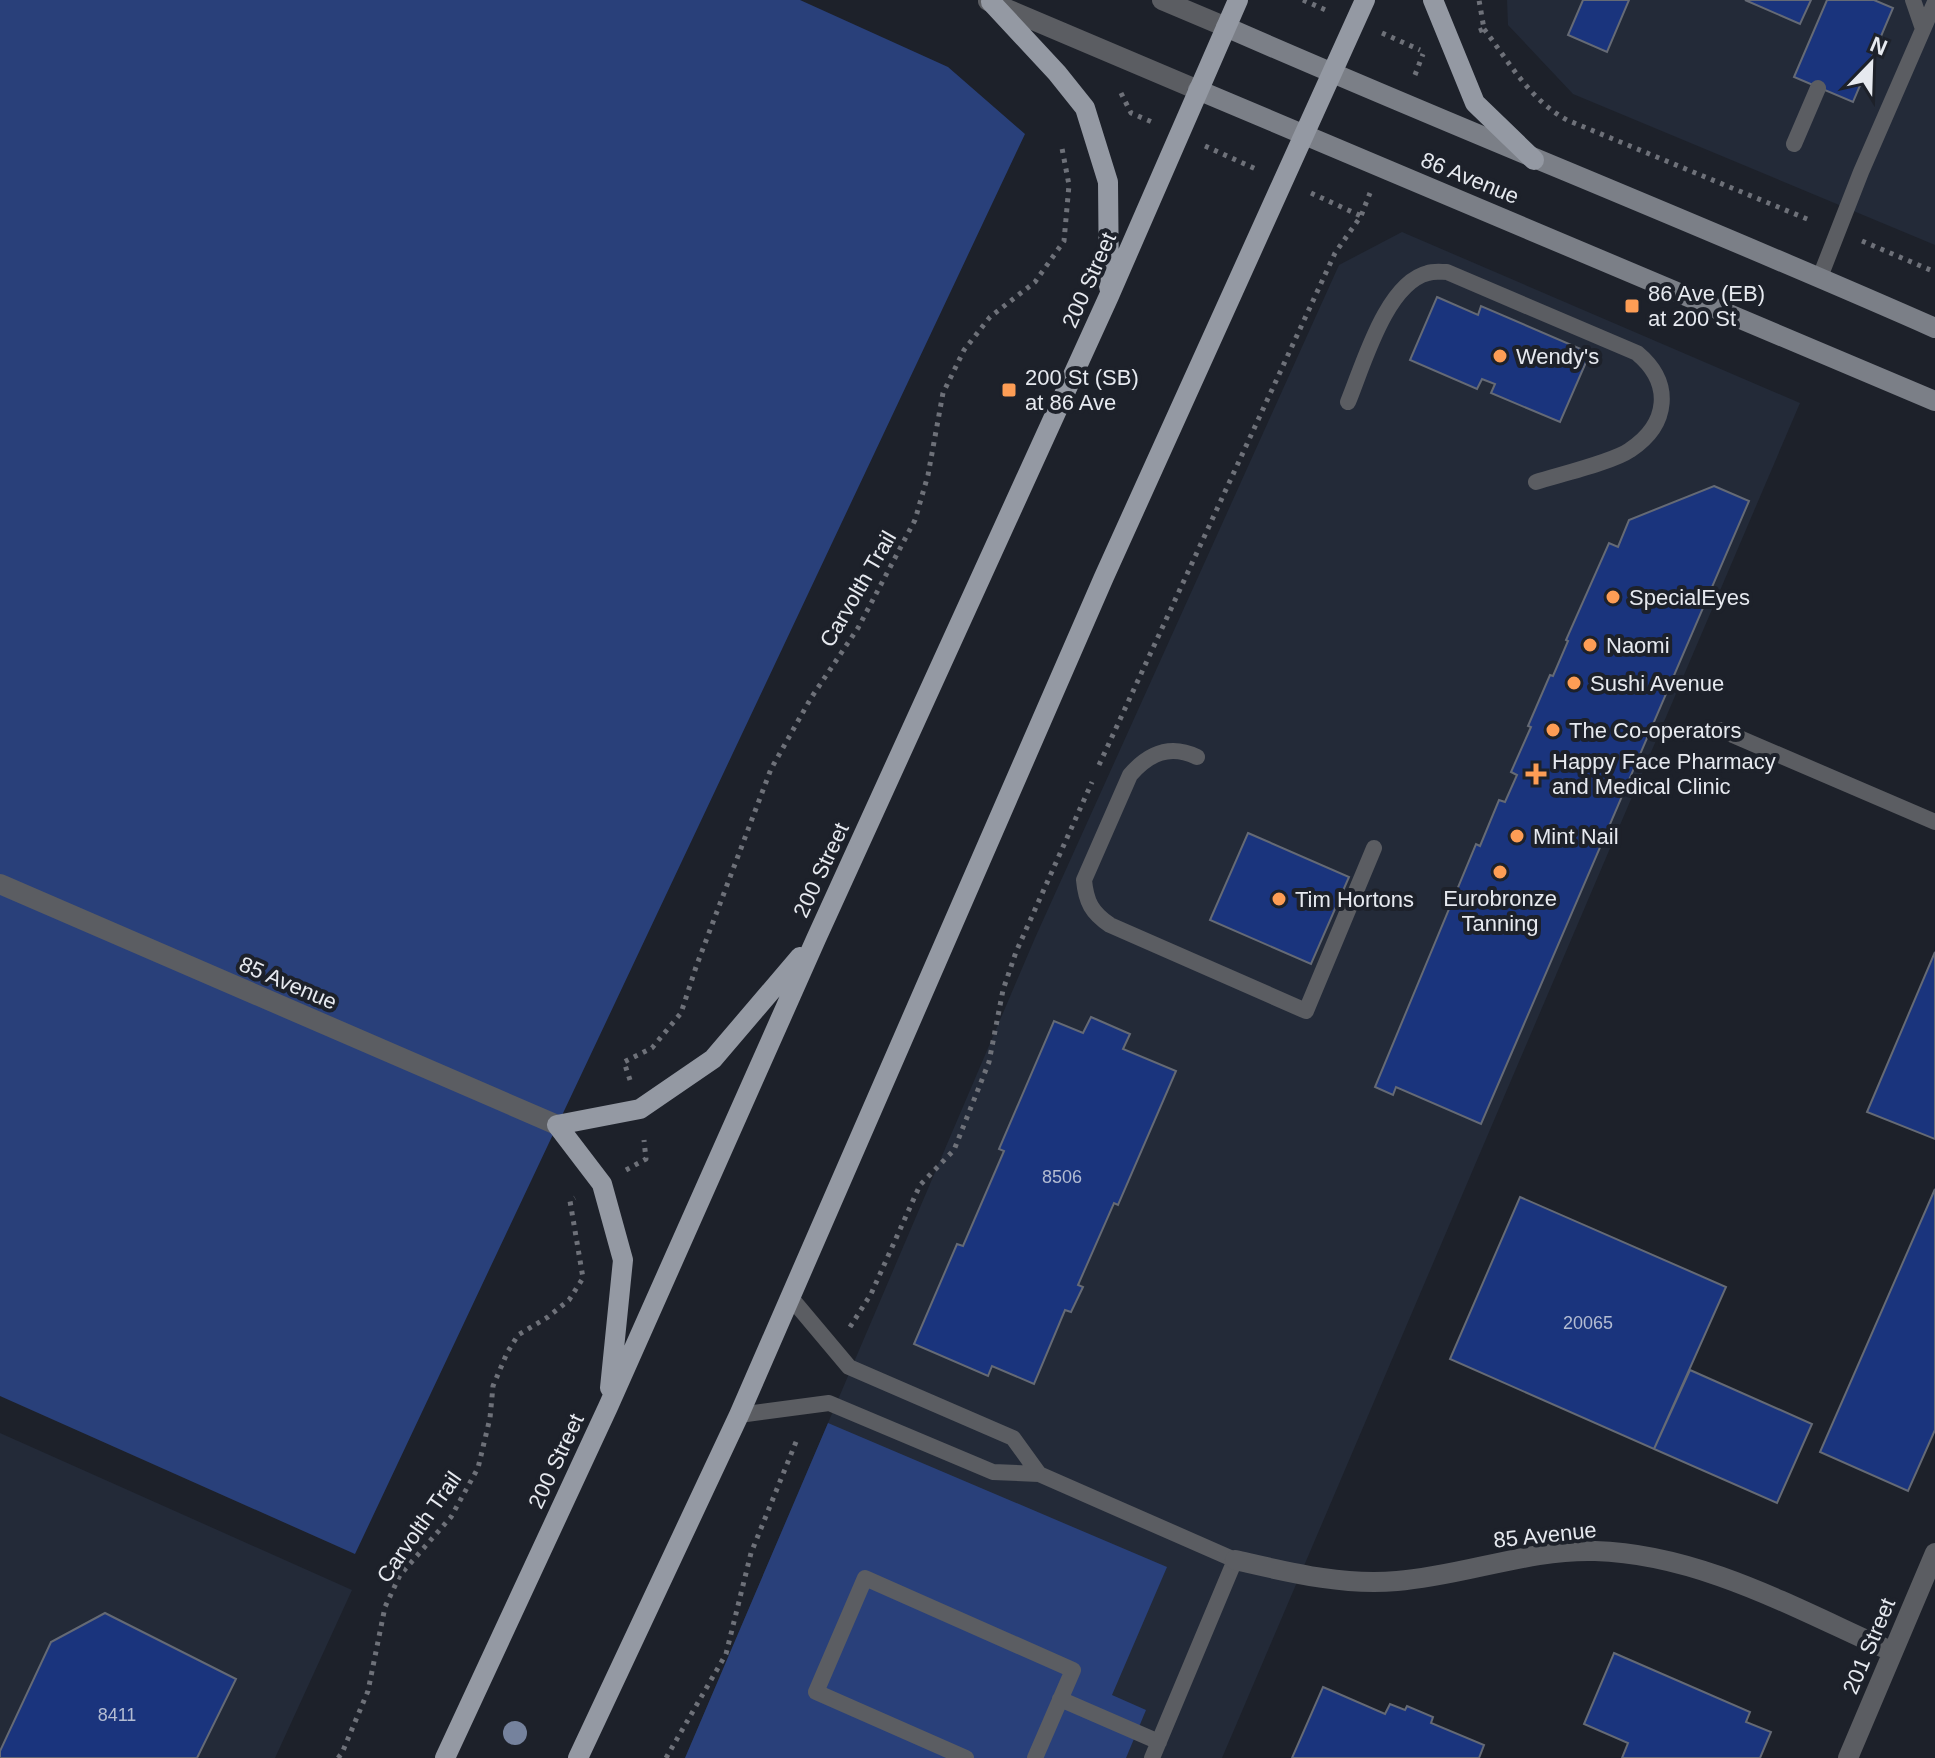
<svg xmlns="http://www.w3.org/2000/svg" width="1935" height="1758" viewBox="0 0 1935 1758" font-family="Arial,sans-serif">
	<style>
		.built { fill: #232a38 }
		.green { fill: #29407a }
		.building { fill: #1a347d; stroke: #656a75; stroke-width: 2 }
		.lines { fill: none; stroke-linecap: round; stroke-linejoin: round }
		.path { stroke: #6e7179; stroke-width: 5; stroke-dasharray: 4 6; stroke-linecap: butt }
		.service { stroke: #5b5d62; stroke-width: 16 }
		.minor { stroke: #5b5d62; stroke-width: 20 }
		.tertiary { stroke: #5b5d62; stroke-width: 20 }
		.secondary { stroke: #7b7f87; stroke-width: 20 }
		.primary { stroke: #9499a3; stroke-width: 20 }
		.tree { fill: #75829d }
		.poi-dot { fill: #fd9d55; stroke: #1d212a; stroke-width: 3 }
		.labels { text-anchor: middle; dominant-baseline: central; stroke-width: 8; stroke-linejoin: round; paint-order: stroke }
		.number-label { font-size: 18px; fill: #b3bcd2 }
		.street-label { font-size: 22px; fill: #e6e9ef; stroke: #1d212a }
		.poi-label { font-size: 22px; fill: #e6e9ef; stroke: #1d212a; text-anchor: start }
	</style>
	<rect width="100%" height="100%" fill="#1d212a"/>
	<path class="built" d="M1507,0H1935V245L1573,94L1508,25Z
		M1402,232L1800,403L1222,1758H685L1035,938L1339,265Z
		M0,1433L352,1590L275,1758H0Z"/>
	<path class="green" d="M0,0H800L948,67L1025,134L355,1554L0,1396Z
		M828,1423L1167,1567L1112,1695L1146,1710L1126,1758H685Z"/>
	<path class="building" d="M1583,0H1629L1607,52L1568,35Z
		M1745,0H1811L1800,24Z
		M1827,0H1874L1893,8L1853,102L1794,77Z
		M1437,297L1478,315L1481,306L1590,353L1560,422L1491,393L1495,384L1482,379L1477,389L1410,360Z
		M1714,486L1749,501L1481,1124L1396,1087L1393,1095L1375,1087L1476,844L1480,846L1499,800L1505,802L1517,775L1511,772L1531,727L1528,726L1550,675L1553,676L1568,641L1566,640L1609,543L1618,547L1629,520Z
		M1248,833L1349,877L1311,964L1210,920Z
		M1935,952V1139L1867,1112Z
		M1091,1017L1130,1034L1123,1049L1176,1071L1118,1205L1114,1203L1078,1285L1083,1287L1071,1312L1065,1310L1034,1384L992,1366L988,1376L914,1344L957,1244L963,1246L1004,1151L999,1149L1054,1021L1083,1033Z
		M1935,1189V1430L1908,1491L1820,1452Z
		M1520,1197L1726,1287L1654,1449L1450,1359Z
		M1690,1370L1812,1424L1777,1503L1654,1449Z
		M105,1613L236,1679L197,1758H0V1751L51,1642Z
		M1614,1653L1750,1712L1746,1722L1771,1732L1760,1758H1622L1628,1743L1584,1724Z
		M1323,1687L1385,1714L1390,1704L1405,1710L1407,1706L1433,1717L1431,1723L1484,1745L1479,1758H1292Z"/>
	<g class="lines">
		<path class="path" d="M1303,0L1328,11
			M1484,29C1509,62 1530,100 1567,120L1812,221
			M1479,31L1484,29L1479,0
			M1382,33L1420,50
			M1415,75L1423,54
			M1121,93L1131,113L1152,122
			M1205,146L1258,170
			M1311,193L1361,216
			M1862,241L1935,272
			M1099,765L1335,253L1361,216L1370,193
			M630,1080L624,1062L652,1048L681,1013L696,967L771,769L811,698L858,628L915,520L928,475L943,393L964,350L990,317L1035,282L1064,241L1069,185L1061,143
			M626,1170L646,1159L644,1140
			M850,1327L871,1294L920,1185L954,1150L989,1062L1003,990L1016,952L1092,782
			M338,1758L342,1753L368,1691L385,1607L400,1575L451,1517L478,1468L490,1418L493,1386L507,1353L518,1335L548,1317L569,1300L583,1278L570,1201L575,1198
			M666,1758L726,1654L751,1553L798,1437"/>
		<path class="service" d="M1913,0L1923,29
			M1794,144L1818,88
			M1820,277L1861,172L1935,2
			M1348,402C1363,366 1386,283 1428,273C1433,271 1441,272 1447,272L1637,353C1673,383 1669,424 1630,450C1613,462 1558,475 1536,482
			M1721,730L1935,822
			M1197,757C1170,744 1149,753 1130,775L1084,880C1086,902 1092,913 1110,925L1306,1011L1374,848
			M791,1298L849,1367L1013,1438L1039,1474
			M739,1415L829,1403L993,1472L1039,1474L1235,1560L1152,1758
			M1060,1699L1159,1742
			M966,1758L816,1692L865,1578L1073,1670L1035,1758"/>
		<path class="minor" d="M0,884L557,1125
			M1235,1560C1288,1572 1342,1586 1397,1581C1463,1576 1529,1549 1595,1551C1701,1554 1798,1610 1893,1652
			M1848,1758L1935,1553"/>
		<path class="tertiary" d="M1162,0L1226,27
			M988,1L1198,90"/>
		<path class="secondary" d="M1226,27C1461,130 1700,224 1935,328
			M1198,90L1935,401"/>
		<path class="primary" d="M1433,0L1475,103L1534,160
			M991,2L1057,73L1085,108L1108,182L1109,287
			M610,1388L623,1260L602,1184L557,1125L640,1109L713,1059L800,957
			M445,1758L608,1407L816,939L1109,296L1238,0
			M578,1758L739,1415L1104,577L1365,0"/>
	</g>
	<circle class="tree" cx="515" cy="1733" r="12"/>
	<g class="poi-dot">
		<rect x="1624" y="298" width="16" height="16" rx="4"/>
		<circle cx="1500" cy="356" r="8"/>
		<rect x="1001" y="382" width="16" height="16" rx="4"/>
		<circle cx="1613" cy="597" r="8"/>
		<circle cx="1590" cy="645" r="8"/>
		<circle cx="1574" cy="683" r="8"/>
		<circle cx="1553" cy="730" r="8"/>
		<path d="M1532 762h8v8h8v8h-8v8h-8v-8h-8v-8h8z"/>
		<circle cx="1517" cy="836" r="8"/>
		<circle cx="1500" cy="872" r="8"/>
		<circle cx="1279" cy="899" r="8"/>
	</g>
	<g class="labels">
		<g class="number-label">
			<text x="1062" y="1177">8506</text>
			<text x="1588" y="1323">20065</text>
			<text x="117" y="1715">8411</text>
		</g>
		<g class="street-label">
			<text transform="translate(1470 178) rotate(22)">86 Avenue</text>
			<text transform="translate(1089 280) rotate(-66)">200 Street</text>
			<text transform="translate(858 589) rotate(-60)">Carvolth Trail</text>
			<text transform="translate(821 870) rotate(-65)">200 Street</text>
			<text transform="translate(288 983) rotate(23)">85 Avenue</text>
			<text transform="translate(556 1461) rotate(-65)">200 Street</text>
			<text transform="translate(419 1527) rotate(-55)">Carvolth Trail</text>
			<text transform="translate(1545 1535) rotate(-6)">85 Avenue</text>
			<text transform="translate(1869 1646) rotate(-67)">201 Street</text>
		</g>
		<g class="poi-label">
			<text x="1648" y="293">86 Ave (EB)<tspan x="1648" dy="25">at 200 St</tspan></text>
			<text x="1516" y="356">Wendy's</text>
			<text x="1025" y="377">200 St (SB)<tspan x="1025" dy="25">at 86 Ave</tspan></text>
			<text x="1629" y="597">SpecialEyes</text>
			<text x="1606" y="645">Naomi</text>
			<text x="1590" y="683">Sushi Avenue</text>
			<text x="1569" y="730">The Co-operators</text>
			<text x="1552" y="761">Happy Face Pharmacy<tspan x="1552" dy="25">and Medical Clinic</tspan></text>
			<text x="1533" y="836">Mint Nail</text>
			<text x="1500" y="898" text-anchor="middle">Eurobronze<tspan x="1500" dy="25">Tanning</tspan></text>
			<text x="1295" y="899">Tim Hortons</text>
		</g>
	</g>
	<g transform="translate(1871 64) rotate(23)" stroke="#1d212a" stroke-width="6" paint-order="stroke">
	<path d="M0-6L14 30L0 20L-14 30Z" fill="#e6e9ef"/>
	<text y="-12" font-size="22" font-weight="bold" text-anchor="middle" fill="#e6e9ef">N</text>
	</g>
</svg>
